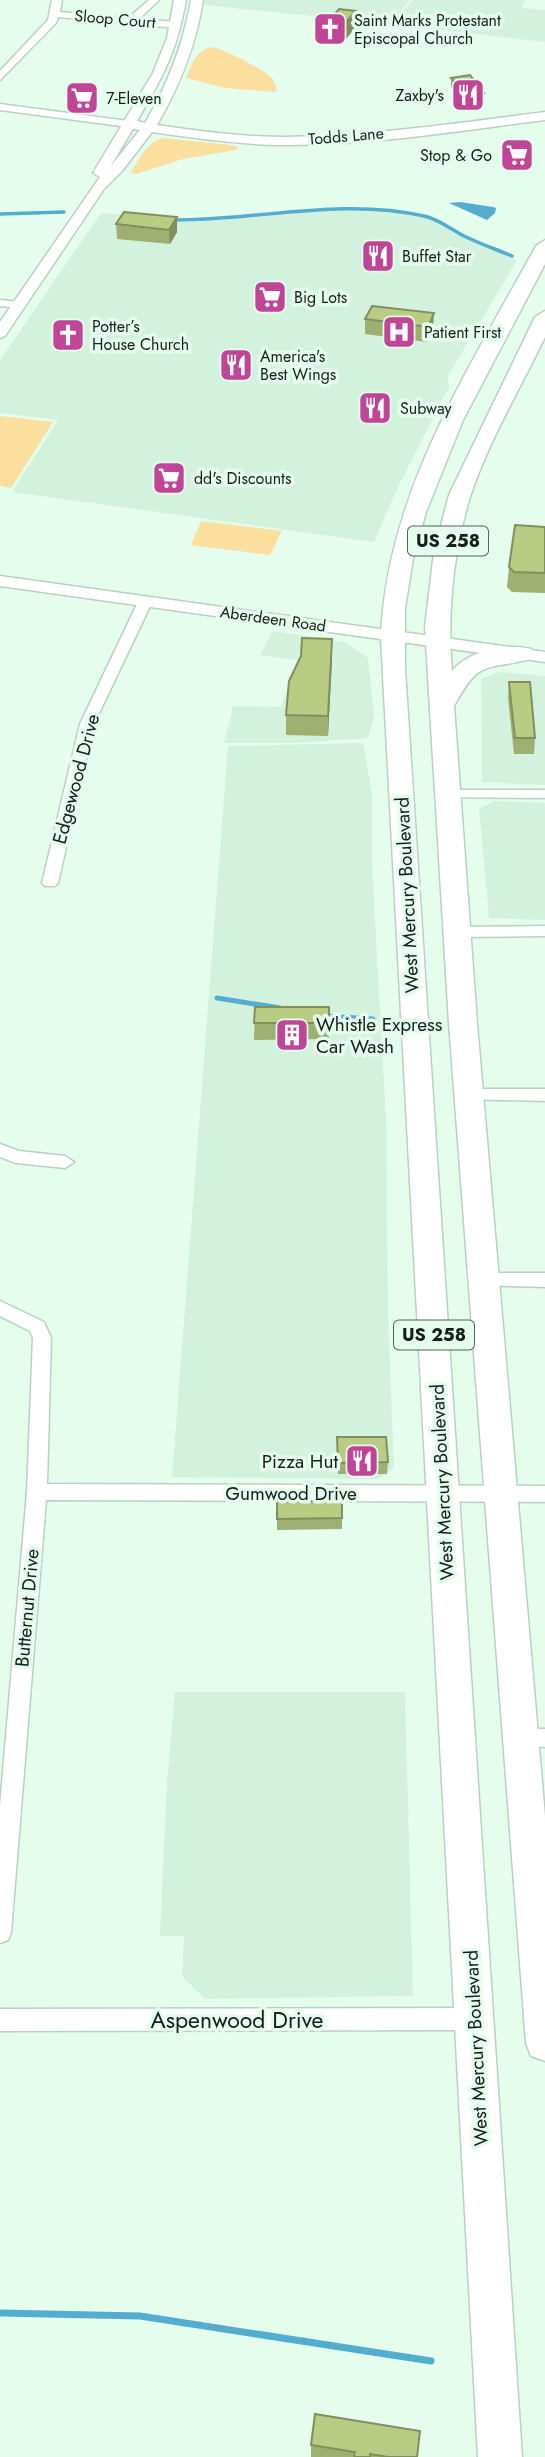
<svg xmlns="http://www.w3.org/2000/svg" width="545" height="2457" viewBox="0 0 545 2457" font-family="Jost,sans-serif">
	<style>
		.built { fill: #d3f2dd }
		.green { fill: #fbdf9e }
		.water { fill: #53adce }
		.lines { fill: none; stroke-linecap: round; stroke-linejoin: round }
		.stream-far2 { stroke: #53adce; stroke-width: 3.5 }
		.stream-far1 { stroke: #53adce; stroke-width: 5 }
		.stream { stroke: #53adce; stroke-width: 7 }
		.street-casing { stroke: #b9d1c1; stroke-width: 3 }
		.secondary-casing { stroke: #b9d1c1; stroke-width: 3 }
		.highway-casing { stroke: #b9d1c1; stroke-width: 3 }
		.street { fill: #fff; fill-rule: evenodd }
		.secondary { fill: #fff; fill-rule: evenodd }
		.highway { fill: #fff; fill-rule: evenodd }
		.wall { fill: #9eaf72 }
		.shaded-wall { fill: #818f5c }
		.building { fill: #b8cc84; stroke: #818f5c; stroke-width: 2 }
		.labels { text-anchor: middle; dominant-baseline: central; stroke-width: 7; stroke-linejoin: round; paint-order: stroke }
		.far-street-label { font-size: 16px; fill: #151e18; stroke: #e5fded }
		.far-poi-label { font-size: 16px; fill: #151e18; stroke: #e5fded; text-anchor: start }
		.shield { fill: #e5fded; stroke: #536158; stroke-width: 2 }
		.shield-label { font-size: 18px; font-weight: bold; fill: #151e18 }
		.street-label { font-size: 19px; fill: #151e18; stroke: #e5fded }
		.poi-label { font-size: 19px; fill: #151e18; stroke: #e5fded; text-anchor: start }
		.near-street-label { font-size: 23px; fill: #151e18; stroke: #e5fded }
	</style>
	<rect width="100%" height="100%" fill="#e5fded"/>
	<path class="built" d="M204,0H410L391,24L204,5Z
		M413,0H525L522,8L545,10V42L392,24Z
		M324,209L390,210L421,216L517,260L448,376L449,387L396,491L374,542L12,492L58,420L0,413V360L101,213L165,219L212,220Z
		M273,631L344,642L368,658L374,716L368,738L295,743H224L233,706L281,707L297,660L260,655Z
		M499,672L545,676V785L482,782L481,679Z
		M363,743L372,793V865L386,1118L388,1314L394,1468L378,1479L172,1477L228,746Z
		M495,801L545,803V920L489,918L479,808Z
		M175,1692H405L413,1996L205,1999L182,1976L184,1936H160L167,1783Z"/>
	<path class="green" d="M212,47C224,49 265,70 273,79C273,80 277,89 277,90L274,92L225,88L186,78C192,64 196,50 212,47Z
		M164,138L231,145L239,147L236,150L183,159L136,174L131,172C140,158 147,141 164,138Z
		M0,416L53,422L11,488L0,486Z
		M201,521L282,531L270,555L191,545Z"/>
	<path class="water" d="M460,202L493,207L496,208L495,213L487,220L449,203Z"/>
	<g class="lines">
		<path class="stream-far2" d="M0,214L64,212
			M171,220C254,221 341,197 424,216C438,219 449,228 462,235C478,243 495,249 512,256"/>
		<path class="stream-far1" d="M217,998L280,1008
			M324,1016L373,1019"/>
		<path class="stream" d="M0,2313L140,2316L431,2361"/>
		<defs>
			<path id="street" d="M52,0H62L60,12L128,18L149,0H159L139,19L176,22L181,25L176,28L58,17L56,23L0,80V71L48,20Z
				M0,104L128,121L133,124L128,127L0,110Z
				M0,300L19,302L25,305L19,308L0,306Z
				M145,598L152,602L94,724L58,883L55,886H45L42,883L80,724L138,602Z
				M447,790H545V798L442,797L440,794Z
				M545,926V936L457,937L449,932L457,927Z
				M469,1089H545V1101L463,1099L461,1095Z
				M0,1144L19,1151L65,1156L74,1162L65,1168L16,1163L0,1157Z
				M484,1273H545V1287L478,1285L475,1280L478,1275Z
				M0,1301L44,1322L51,1338L47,1484L545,1486V1502L46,1500L11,1933L8,1940L0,1943V1806L27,1492L33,1338L30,1331L0,1316Z
				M520,1729H545V1747L513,1744L510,1738L513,1732Z
				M475,2008L483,2012L486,2019L483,2026L475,2030L0,2031V2009Z"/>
			<path id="secondary" d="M174,0H186C177,52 163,76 137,121L145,123C168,84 183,45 191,0H203C196,46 180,85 157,125C199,131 242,137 284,137C372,136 458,123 545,112V120C457,131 368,146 279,145C236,144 194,138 152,132L122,171L104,189L5,336L0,338V322L100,177L93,173L153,73L167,38ZM133,129L140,130L110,167Z
				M0,576L545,652V662L0,586Z"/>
			<path id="highway" d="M545,240V264L463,420L426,512L413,559L405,608V669L522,2457H478L381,638C386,494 469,369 536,246Z
				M545,311V337C520,389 488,442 470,497C453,554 447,612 452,671C468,651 507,643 531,649L535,654L531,659C484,671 480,658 454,706L477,1023L545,1817V2061L531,2056L526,2043L449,1023L425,627L434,552L449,495L535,317Z"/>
		</defs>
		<use href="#street" class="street-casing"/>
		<use href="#secondary" class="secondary-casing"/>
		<use href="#highway" class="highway-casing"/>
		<use href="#street" class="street"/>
		<use href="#secondary" class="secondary"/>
		<use href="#highway" class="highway"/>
	</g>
	<path class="wall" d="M356,11L355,28L345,40L329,38V21Z
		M451,78L484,93L483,103H464L451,87Z
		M124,212L177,232L170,244L117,239L116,224Z
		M372,306L433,328L427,342L365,334V319Z
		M545,527V593L512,592L507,587L509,567Z
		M332,639L328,736L286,735V715Z
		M509,682L535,738L534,754H514L508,698Z
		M255,1007H329V1039L254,1040Z
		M337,1437L388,1462L387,1474H338Z
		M277,1502L342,1518V1529L277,1530Z
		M311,2445L417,2457H311Z"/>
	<path class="shaded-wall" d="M356,11L355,28L345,40V23Z
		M177,217V232L170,244L169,230Z
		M434,313L433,328L427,342L428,327Z
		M332,639V660L328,736V716Z"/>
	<path class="building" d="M339,9L356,11L345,23L329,21Z
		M470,75L484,93L465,94L451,78Z
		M124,212L177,217L169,230L116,224Z
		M372,306L434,313L428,327L365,319Z
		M515,525L545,527V573L514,572L509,567Z
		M302,638L332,639L328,716L286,715L289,681L301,656Z
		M509,682H530L535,738H515Z
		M255,1007H329V1023H254Z
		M337,1437H386L388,1462L338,1463Z
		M342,1501V1518L277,1519V1502Z
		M315,2414L420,2431L417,2457H388L370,2454V2457H354L355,2452L311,2445Z"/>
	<defs>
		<symbol id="church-square" viewBox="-11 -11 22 22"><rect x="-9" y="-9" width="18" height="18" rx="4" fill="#c04596" stroke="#e5fded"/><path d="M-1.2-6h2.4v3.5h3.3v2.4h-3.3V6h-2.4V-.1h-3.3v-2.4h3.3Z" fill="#fff"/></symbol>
		<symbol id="restaurant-square" viewBox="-11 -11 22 22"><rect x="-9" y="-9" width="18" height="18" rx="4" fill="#c04596" stroke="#e5fded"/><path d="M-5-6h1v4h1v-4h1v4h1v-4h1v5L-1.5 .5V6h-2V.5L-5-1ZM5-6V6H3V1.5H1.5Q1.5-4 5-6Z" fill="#fff"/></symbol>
		<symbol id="supermarket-square" viewBox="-11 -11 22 22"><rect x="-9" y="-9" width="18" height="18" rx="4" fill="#c04596" stroke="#e5fded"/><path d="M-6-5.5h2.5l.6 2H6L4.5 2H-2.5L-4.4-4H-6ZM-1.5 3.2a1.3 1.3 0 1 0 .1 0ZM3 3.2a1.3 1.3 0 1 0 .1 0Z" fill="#fff"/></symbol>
		<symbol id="hospital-square" viewBox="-11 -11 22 22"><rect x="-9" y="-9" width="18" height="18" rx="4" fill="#c04596" stroke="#e5fded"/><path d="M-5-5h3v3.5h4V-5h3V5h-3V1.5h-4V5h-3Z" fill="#fff"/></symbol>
		<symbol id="building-square" viewBox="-11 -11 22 22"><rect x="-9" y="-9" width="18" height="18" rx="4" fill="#c04596" stroke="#e5fded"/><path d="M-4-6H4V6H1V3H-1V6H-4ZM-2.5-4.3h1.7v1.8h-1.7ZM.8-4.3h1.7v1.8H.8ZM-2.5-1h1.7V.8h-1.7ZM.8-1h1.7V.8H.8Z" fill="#fff"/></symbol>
	</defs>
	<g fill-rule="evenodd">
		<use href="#church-square" x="311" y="10" width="38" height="38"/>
		<use href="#restaurant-square" x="449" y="76" width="38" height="38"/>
		<use href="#supermarket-square" x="63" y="79" width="38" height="38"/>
		<use href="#supermarket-square" x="498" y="136" width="38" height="38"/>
		<use href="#restaurant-square" x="359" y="237" width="38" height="38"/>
		<use href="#supermarket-square" x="251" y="278" width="38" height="38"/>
		<use href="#hospital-square" x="380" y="313" width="38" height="38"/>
		<use href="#church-square" x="49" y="316" width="38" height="38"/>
		<use href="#restaurant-square" x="217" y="346" width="38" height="38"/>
		<use href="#restaurant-square" x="356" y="389" width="38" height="38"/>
		<use href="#supermarket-square" x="150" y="459" width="38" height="38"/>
		<use href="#building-square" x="273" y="1016" width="38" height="38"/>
		<use href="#restaurant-square" x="343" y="1442" width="38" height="38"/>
	</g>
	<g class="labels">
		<g class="far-street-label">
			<text transform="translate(115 19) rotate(5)">Sloop Court</text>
			<text transform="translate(346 136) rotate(-5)">Todds Lane</text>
			<text transform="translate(273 619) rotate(8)">Aberdeen Road</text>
		</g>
		<g class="far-poi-label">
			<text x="354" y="20">Saint Marks Protestant<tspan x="354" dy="18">Episcopal Church</tspan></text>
			<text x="444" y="95" text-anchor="end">Zaxby's</text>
			<text x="106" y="98">7-Eleven</text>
			<text x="492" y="155" text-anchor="end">Stop &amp; Go</text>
			<text x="402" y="256">Buffet Star</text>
			<text x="294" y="297">Big Lots</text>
			<text x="92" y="326">Potter’s<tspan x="92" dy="18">House Church</tspan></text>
			<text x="424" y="332">Patient First</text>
			<text x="260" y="356">America's<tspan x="260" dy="18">Best Wings</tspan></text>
			<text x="400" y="408">Subway</text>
			<text x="194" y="478">dd's Discounts</text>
		</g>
		<g class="shield">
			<rect x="408" y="526.5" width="80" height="29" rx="5"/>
			<rect x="394" y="1320.5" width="80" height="29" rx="5"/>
		</g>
		<g class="shield-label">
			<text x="448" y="541">US 258</text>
			<text x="434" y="1335">US 258</text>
		</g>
		<g class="street-label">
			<text transform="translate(76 779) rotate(-75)">Edgewood Drive</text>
			<text transform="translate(407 895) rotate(-93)">West Mercury Boulevard</text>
			<text transform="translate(442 1482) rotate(-93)">West Mercury Boulevard</text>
			<text x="291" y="1493">Gumwood Drive</text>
			<text transform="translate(27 1608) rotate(-85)">Butternut Drive</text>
			<text transform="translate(476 2048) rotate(-93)">West Mercury Boulevard</text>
		</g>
		<g class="poi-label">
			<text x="316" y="1024">Whistle Express<tspan x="316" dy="22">Car Wash</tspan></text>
			<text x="338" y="1461" text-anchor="end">Pizza Hut</text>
		</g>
		<g class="near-street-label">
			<text x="237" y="2020">Aspenwood Drive</text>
		</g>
	</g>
</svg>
